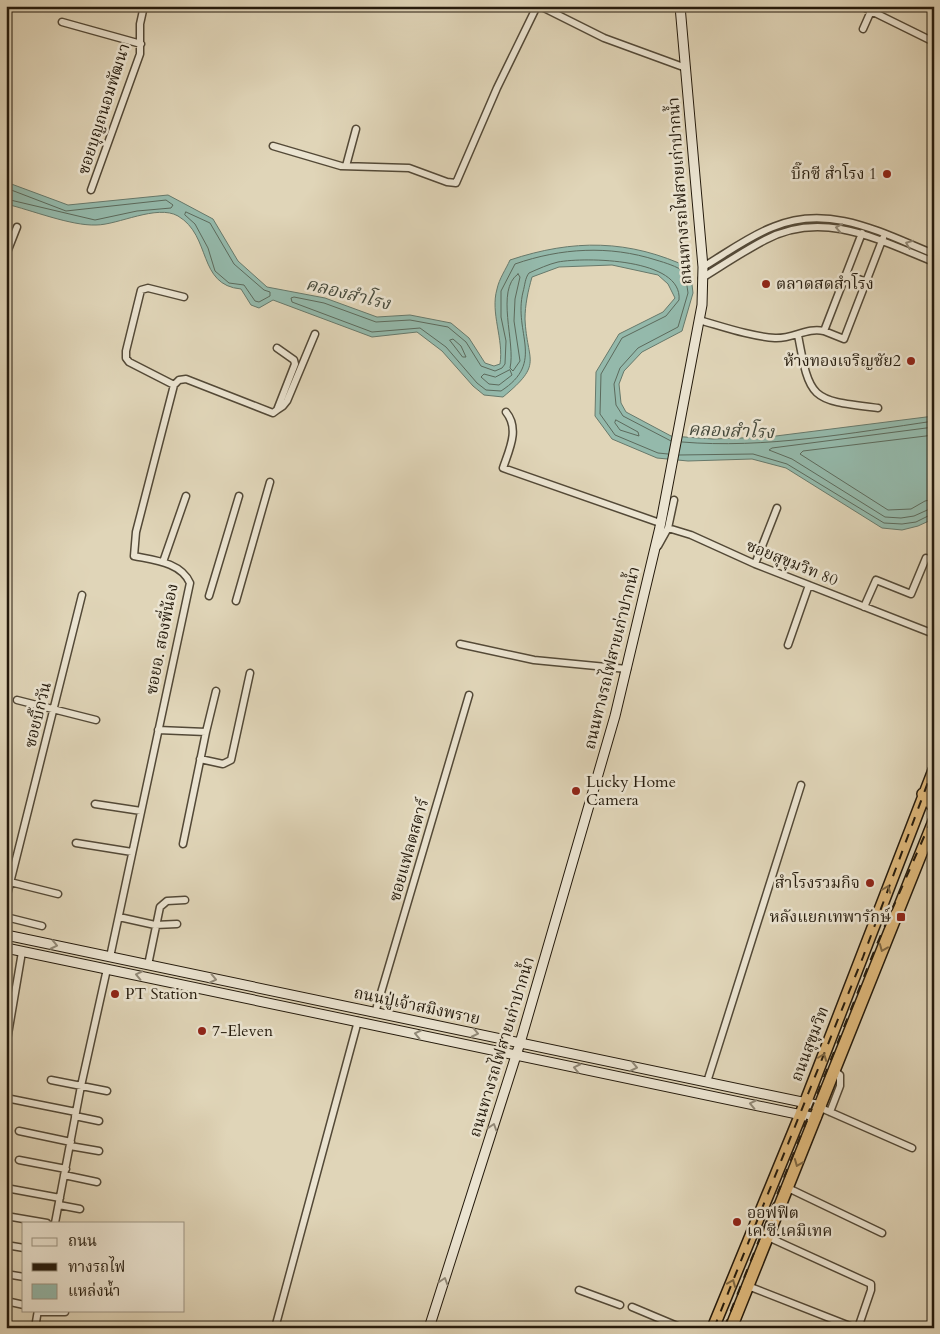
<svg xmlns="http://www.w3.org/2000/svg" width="940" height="1334" viewBox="0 0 940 1334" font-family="Cardo,'Noto Serif Thai',serif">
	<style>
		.water { fill: #94b9ab; stroke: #67796b }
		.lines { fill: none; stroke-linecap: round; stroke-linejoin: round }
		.shore { stroke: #5c6a5c; stroke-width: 1 }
		.street-casing { stroke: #534937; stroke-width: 9 }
		.secondary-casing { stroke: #241a0c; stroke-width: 11 }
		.highway-casing { stroke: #241a0c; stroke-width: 14 }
		.street { stroke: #ebe4d1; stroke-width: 6 }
		.secondary { stroke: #ebe4d1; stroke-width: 9 }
		.highway { stroke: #e0ba7c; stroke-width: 11 }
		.rail { stroke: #241a0c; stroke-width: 2; stroke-dasharray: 9 9; stroke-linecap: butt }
		.oneway { stroke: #918978 }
		.oneway2 { stroke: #826a44 }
		.poi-dot { fill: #8f2418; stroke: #ebe4d1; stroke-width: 2 }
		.labels { text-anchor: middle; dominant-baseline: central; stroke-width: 5; stroke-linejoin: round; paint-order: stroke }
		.street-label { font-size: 16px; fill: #241a0c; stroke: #ebe4d1 }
		.poi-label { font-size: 16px; fill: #241a0c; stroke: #ebe4d1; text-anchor: start }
		.water-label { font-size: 18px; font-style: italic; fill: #464a3c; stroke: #ebe4d1 }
	</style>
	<rect width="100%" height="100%" fill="#e0d5b8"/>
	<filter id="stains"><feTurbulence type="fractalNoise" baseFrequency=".004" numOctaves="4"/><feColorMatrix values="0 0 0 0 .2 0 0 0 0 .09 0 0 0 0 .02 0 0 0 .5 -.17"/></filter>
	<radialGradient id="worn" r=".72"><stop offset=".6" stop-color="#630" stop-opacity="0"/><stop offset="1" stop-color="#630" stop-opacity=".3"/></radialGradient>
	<path class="water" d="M6,182L68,205L168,195L213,219L238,261L267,287L325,298L377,317L410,315L451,323L469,338L485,363L494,366L500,364C504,339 490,313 497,289C499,279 506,269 510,260C573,239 629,239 690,268L693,293L682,331L642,352L624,371L619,384L621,403L626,412L671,436L713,439L768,437L934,416V514L931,520L918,526L902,530L882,528L786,468L752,459L688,461L657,458L612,439L595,416L596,372L619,334L663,312L675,298L668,284L658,275L612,265L559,267L532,277C528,291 525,305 525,319C527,363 544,363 503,397L484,395L473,386L442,351L417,332L372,337L273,300L259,308L251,305L241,289C197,285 212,236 178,216C157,204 118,225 96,225C71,226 31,210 6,204Z"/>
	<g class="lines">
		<path class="shore" d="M6,188L66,211L166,200L173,205L171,208L137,211L95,220L6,199
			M186,212L210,223L234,264L264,290L270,292V296L259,302L255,301L244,285L229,283L215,271L208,248L195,224L185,215Z
			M518,274L520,277L515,299L514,321L520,361L513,371L510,368C516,343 495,290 518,274Z
			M450,340L453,339L461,346L466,357H463Z
			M510,370L512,375L499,385L489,384L481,377L484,374L495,377Z
			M616,420L638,432L639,436L620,430L615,423Z
			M934,427L772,448L769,450L792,459L885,517L901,518L914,516L934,507
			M934,435L803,451L800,454L888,510L911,509L925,501L934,499
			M682,442C764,449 852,433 934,421
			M668,454L658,453L615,435L600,414L601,374L622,338L666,316L679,300C683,258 585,257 558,262C549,264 538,269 529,273C525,278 525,285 523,292C513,333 546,362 501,391L486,390L477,383L446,347L420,328L372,332L292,302L291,298L294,297L324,303L376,322L410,320L448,327L466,342L481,366L495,371L502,368L505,364L506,341L501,317V291L515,264C561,248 609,245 656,260C666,263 676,266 685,272L688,293L678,327L638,348L620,368L614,384L616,405L623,416L671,441
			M679,455L753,454L787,464L884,523L902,524L916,522L934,513"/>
		<defs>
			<path id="street" d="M540,6L604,38L686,68
				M861,6L934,42
				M62,22L141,44
				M863,29L871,11
				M273,146L341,166L409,168L447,182L456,183L497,88L537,6
				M346,166L356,129
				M91,190L140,54V24L144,6
				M6,255L17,227
				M703,267C725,254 749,236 773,227C829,203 882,233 934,254
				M846,274L866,282
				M702,278C723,265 744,251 765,240C823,209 879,240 934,262
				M699,320C724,327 749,336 775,338C793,339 807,327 824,331L862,233
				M824,331L844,339L883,238
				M798,335C810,401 811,400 878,408
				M174,385L179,380L186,379L273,413L277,410L295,364L294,360L277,348
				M277,410L283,406L287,401L315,334
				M506,412C520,429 509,450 503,468L660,523
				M674,500L668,528L691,535L755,564L934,634
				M658,546L668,528
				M163,562L186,496
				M755,564L777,508
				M209,596L239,496
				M236,601L270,482
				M864,607L876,580L911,594L926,558
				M460,644L534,660L627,669
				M788,645L809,585
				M17,700L96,720
				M158,730L206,732L216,691
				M200,759L223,764L231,760L250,673
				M95,804L141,811
				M76,843L132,852
				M183,844L206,732
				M10,882L58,894
				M6,899L82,595
				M6,917L42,926
				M119,917L155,925L177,924
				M110,957L190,583C181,562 153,560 134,556L136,532L174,385L129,362L126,358V351L141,290L148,288L184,297
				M148,965L160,907L167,901L185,900
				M375,1013L469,695
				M6,1046L22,952
				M51,1080L107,1091
				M707,1082L801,785
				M6,1098L76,1112
				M821,1108L912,1148
				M830,1112L840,1086V1075L835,1071
				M75,1116L99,1121
				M19,1131L71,1142
				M70,1146L99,1151
				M19,1160L66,1169
				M64,1175L97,1182
				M6,1188L60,1198
				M788,1188L882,1233
				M59,1205L80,1209
				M6,1216L47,1223
				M55,1223L81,1086L107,969
				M768,1237L871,1284V1290L858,1328
				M6,1245L24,1248
				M6,1274L24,1277
				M748,1286L855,1328
				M579,1290L620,1305
				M6,1301L24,1305
				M632,1307L682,1328
				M38,1312H65
				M35,1328L38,1310
				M275,1328L358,1021"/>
			<path id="secondary" d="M6,935L821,1106
				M6,948L816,1118
				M429,1328L520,1043L615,716L660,527L702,305L703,267L680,6"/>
			<path id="highway" d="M923,794L934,807
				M713,1328L801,1114L934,770
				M731,1328L934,821"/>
		</defs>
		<use href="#street" class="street-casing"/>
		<use href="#secondary" class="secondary-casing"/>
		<use href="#highway" class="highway-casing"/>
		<use href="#street" class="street"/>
		<use href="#secondary" class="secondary"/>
		<use href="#highway" class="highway"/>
		<path class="rail" d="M714,1328L863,957L934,766
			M724,1328L877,944L934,814"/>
	</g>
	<defs><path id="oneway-chevron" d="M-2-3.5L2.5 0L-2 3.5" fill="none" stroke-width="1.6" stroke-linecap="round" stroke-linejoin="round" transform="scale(1.25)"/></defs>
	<g class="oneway">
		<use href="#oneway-chevron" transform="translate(839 228) rotate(-169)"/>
		<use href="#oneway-chevron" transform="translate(909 244) rotate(-158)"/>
		<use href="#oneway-chevron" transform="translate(54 945) rotate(12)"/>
		<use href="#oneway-chevron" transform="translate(139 975) rotate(-168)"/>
		<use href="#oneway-chevron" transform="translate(213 979) rotate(12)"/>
		<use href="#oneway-chevron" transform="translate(475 1033) rotate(12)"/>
		<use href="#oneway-chevron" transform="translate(418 1034) rotate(-168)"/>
		<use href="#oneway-chevron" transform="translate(634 1067) rotate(12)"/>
		<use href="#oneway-chevron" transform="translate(577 1068) rotate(-168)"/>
		<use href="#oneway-chevron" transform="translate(753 1104) rotate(-168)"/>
		<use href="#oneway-chevron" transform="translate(493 1127) rotate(-72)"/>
		<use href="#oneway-chevron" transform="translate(444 1281) rotate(-72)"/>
	</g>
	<g class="oneway2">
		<use href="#oneway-chevron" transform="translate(887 889) rotate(-69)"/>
		<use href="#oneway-chevron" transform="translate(883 948) rotate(112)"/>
		<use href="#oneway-chevron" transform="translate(823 1057) rotate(-69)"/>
		<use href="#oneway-chevron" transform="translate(798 1163) rotate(112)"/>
		<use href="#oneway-chevron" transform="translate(732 1283) rotate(-68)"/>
	</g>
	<g class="poi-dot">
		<circle cx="887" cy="174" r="5"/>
		<circle cx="766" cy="284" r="5"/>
		<circle cx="911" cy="361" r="5"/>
		<circle cx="576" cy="791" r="5"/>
		<circle cx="870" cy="883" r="5"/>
		<rect x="896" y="912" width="10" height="10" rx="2.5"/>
		<circle cx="115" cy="994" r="5"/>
		<circle cx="202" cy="1031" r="5"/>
		<circle cx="737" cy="1222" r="5"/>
	</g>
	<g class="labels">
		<g class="street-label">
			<text transform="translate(104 109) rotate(-72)">ซอยบุญถนอมพัฒนา</text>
			<text transform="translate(680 191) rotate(-94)">ถนนทางรถไฟสายเก่าปากน้ำ</text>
			<text transform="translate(792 563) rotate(22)">ซอยสุขุมวิท 80</text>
			<text transform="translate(162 639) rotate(-79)">ซอยอ. สองพี่น้อง</text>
			<text transform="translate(612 658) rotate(-76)">ถนนทางรถไฟสายเก่าปากน้ำ</text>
			<text transform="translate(38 715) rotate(-76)">ซอยบิ๊กวัน</text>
			<text transform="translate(409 850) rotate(-74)">ซอยแฟลตสตาร์</text>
			<text transform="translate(417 1006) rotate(12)">ถนนปู่เจ้าสมิงพราย</text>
			<text transform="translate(810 1044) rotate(-69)">ถนนสุขุมวิท</text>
			<text transform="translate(502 1047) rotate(-73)">ถนนทางรถไฟสายเก่าปากน้ำ</text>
		</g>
		<g class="poi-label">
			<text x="877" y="174" text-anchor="end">บิ๊กซี สำโรง 1</text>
			<text x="776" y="284">ตลาดสดสำโรง</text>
			<text x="901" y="361" text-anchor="end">ห้างทองเจริญชัย2</text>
			<text x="586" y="782">Lucky Home<tspan x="586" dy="18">Camera</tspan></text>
			<text x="860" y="883" text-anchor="end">สำโรงรวมกิจ</text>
			<text x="891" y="917" text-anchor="end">หลังแยกเทพารักษ์</text>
			<text x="125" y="994">PT Station</text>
			<text x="212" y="1031">7-Eleven</text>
			<text x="747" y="1213">ออฟฟิต<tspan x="747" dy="18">เค.ซี.เคมิเทค</tspan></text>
		</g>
		<g class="water-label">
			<text transform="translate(348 294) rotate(14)">คลองสำโรง</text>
			<text transform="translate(731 431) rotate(2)">คลองสำโรง</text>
		</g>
	</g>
	<rect width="940" height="1334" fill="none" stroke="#e0d5b8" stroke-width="25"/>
	<rect x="8" y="8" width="925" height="1319" fill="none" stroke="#241a0c" stroke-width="2.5"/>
	<rect x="12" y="12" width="915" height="1309" fill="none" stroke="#241a0c"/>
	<rect x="22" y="1222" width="162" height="90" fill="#ebe4d1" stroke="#9b9382"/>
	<rect x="32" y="1238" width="25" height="8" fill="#ebe4d1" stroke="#9b9382"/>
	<text x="68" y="1246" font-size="15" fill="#241a0c">ถนน</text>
	<rect x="32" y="1263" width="25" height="8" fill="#241a0c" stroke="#9b9382"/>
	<text x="68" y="1272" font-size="15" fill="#241a0c">ทางรถไฟ</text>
	<rect x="32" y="1284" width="25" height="15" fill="#94b9ab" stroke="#9b9382"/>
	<text x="68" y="1296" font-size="15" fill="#241a0c">แหล่งน้ำ</text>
	<rect width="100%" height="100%" filter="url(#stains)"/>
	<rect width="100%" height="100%" fill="url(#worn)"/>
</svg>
